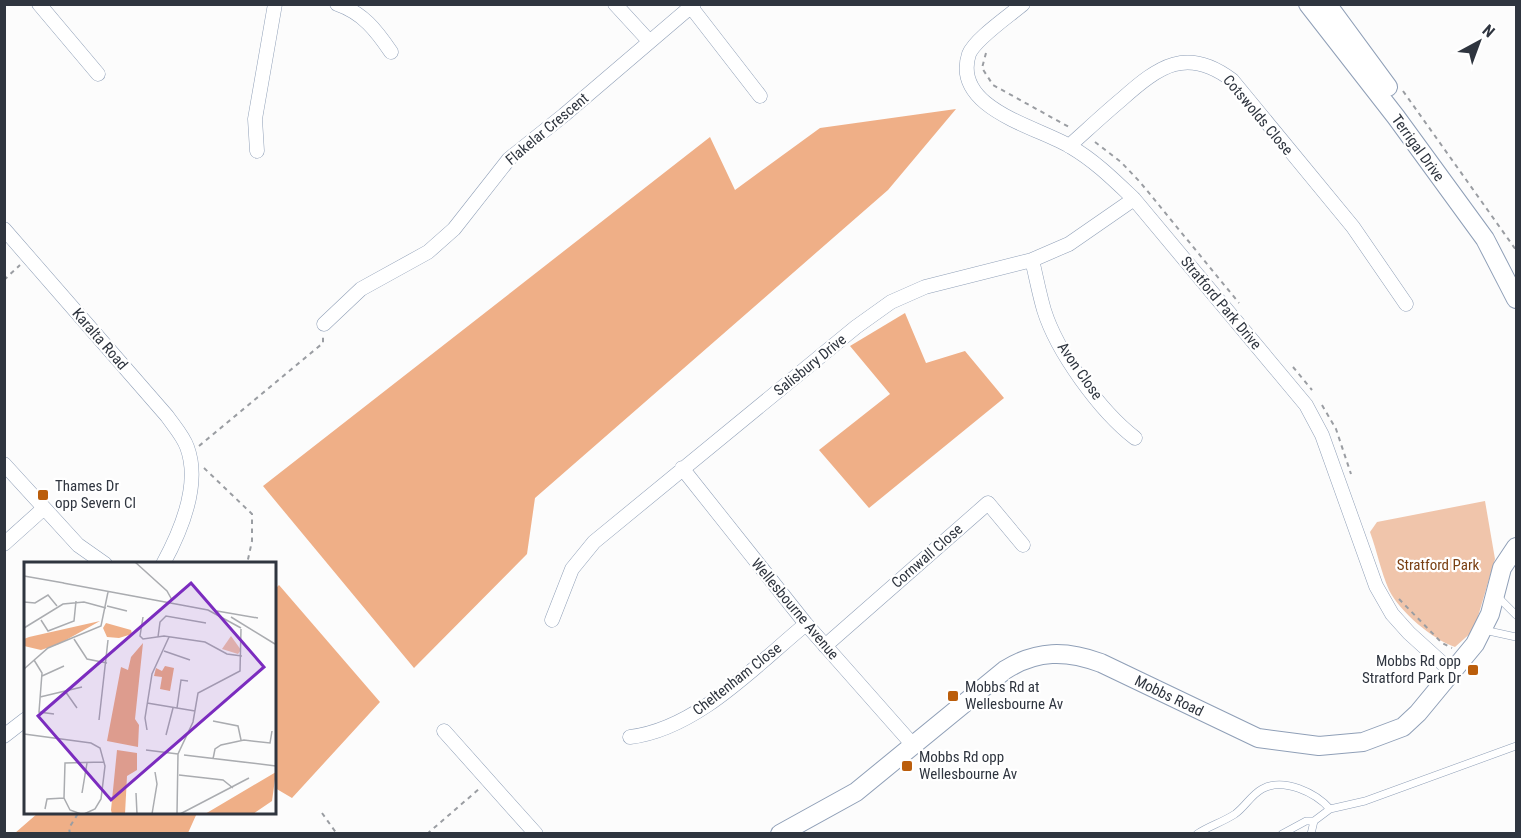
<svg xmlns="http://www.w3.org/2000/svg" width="1521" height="838" viewBox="0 0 1521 838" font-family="'Roboto Condensed',sans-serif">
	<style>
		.green { fill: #f0c5ab }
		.forest { fill: #efaf87 }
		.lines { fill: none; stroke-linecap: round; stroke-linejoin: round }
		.lane-casing { stroke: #8f9fb7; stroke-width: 8 }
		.street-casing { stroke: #8f9fb7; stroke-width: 15 }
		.secondary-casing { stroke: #8f9fb7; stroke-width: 20 }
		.path { stroke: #9a9da2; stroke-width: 2; stroke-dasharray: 4.5 4.5; stroke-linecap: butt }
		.lane { stroke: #fff; stroke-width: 7 }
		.street { stroke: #fff; stroke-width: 14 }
		.secondary { stroke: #fff; stroke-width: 18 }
		.poi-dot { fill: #bb5e0c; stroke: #fff; stroke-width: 2 }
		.labels { text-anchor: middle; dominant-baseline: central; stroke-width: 4.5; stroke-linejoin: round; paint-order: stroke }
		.street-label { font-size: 15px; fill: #2f353f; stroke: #fff }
		.poi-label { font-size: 15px; fill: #2f353f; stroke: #fff; text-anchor: start }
		.park-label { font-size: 15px; fill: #793f12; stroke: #fff }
		.inset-road { fill: none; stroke: #aaacb0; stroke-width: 1.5 }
		.view { fill: #7b2cbf; fill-opacity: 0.15; stroke: #7b2cbf; stroke-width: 3 }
		.inset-edge { fill: none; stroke: #2f353f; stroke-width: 3 }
	</style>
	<rect width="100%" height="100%" fill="#fcfcfc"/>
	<path class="green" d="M1485,501L1495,559L1474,630L1455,647C1432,639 1400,612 1389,590C1381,572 1377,551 1370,532L1377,522Z"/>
	<path class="forest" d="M956,109L888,190L535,498L527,554L414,668L263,486L710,137L735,190L820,128Z
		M905,313L926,363L965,351L1004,398L869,508L819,450L890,394L850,346Z
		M279,585L380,702L292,798L275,788L274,590Z
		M38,813V812L197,813L188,833H15Z"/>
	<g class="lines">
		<defs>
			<path id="lane" d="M1497,596L1516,615
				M1484,630L1516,637
				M1197,834C1209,826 1223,822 1235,814C1245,807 1251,795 1262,789C1284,777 1316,793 1330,809
				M1282,834L1306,821H1314
				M1311,834L1314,821L1330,809L1365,801L1516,746"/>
			<path id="street" d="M39,4L98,74
				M337,4C363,13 376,30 391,52
				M615,4L649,41
				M1023,4C1009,16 975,39 969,54C951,109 1039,127 1071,147C1095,161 1114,180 1134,199L1306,405L1322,435L1376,586L1392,614L1409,633L1452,672
				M691,7L760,96
				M1069,146C1087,130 1104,114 1122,99C1159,66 1187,46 1232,80L1353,227L1406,304
				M257,151L255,119L275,4
				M4,229L167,416C174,426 183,436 187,447C201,484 181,531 163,564
				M1032,260C1036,276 1039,293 1044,310C1057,352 1100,411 1135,438
				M324,324L361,289L428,252L454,229L509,159L564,115L694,4
				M4,464L78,545L105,564
				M682,468L806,624L913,745
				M4,544L43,509
				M552,620L572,569L594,542L856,327L891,302L925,287L1032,260L1069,244L1134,199
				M825,646L988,503L1023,545
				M444,731L536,834
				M4,736L26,719
				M630,737C697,729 755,666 806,624"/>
			<path id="secondary" d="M1308,4L1396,117L1485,239L1516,299
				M1327,4L1388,87
				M780,834L856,792L1005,670C1037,650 1066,650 1101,663L1258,738L1319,746L1363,742L1403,727L1418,713L1475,644L1490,614L1502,568L1516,547"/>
		</defs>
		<use href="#lane" class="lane-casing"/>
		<use href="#street" class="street-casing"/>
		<use href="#secondary" class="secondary-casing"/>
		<path class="path" d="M986,53L982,68L993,85L1069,127
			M1403,91L1516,250
			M1095,142L1121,162L1140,182L1239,303
			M4,280L20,265
			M1293,367L1312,390
			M1322,405L1336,429L1351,474
			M199,446L323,343V336
			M204,468L252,514V541L247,564
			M1399,599L1442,643L1452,648
			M322,813L337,834
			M70,834L69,828L79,812
			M427,834L479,789"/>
		<use href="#lane" class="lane"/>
		<use href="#street" class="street"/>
		<use href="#secondary" class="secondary"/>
	</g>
	<g class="poi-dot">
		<rect x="37" y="489" width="12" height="12" rx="3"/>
		<rect x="1467" y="664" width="12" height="12" rx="3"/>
		<rect x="947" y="690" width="12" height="12" rx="3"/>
		<rect x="901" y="760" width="12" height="12" rx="3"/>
	</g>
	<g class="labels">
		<g class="street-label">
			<text transform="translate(1258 115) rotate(50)">Cotswolds Close</text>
			<text transform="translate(547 129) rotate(-40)">Flakelar Crescent</text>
			<text transform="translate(1418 148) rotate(54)">Terrigal Drive</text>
			<text transform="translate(1221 303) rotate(50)">Stratford Park Drive</text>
			<text transform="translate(100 339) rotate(49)">Karalta Road</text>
			<text transform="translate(810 365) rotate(-39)">Salisbury Drive</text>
			<text transform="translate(1080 371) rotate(55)">Avon Close</text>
			<text transform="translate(927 556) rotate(-41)">Cornwall Close</text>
			<text transform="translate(795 609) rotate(50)">Wellesbourne Avenue</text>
			<text transform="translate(737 679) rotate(-38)">Cheltenham Close</text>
			<text transform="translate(1169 696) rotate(26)">Mobbs Road</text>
		</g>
		<g class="poi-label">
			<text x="55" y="486">Thames Dr<tspan x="55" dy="17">opp Severn Cl</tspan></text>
			<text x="1461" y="661" text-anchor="end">Mobbs Rd opp<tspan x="1461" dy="17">Stratford Park Dr</tspan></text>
			<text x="965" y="687">Mobbs Rd at<tspan x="965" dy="17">Wellesbourne Av</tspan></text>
			<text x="919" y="757">Mobbs Rd opp<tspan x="919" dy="17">Wellesbourne Av</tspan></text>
		</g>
		<g class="park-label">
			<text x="1438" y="565">Stratford Park</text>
		</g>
	</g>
	<g transform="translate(24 562)">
		<rect width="252" height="252" fill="#fcfcfc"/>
		<path d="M207,74L217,88L214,92L198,87Z" fill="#f0c5ab"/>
		<path d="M76,59L35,82L17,88L0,84V77L5,75ZM82,61L107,68L108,72L95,76L83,75L79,66ZM119,81L111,157L115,163L114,185L83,179L97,105L104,108L107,95ZM141,104L150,106L146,129L136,127L138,115L130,114L132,106L138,109ZM93,188L113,191V208L103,214L101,252H88L87,248ZM252,210L248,239L229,252H181Z" fill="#efaf87"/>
		<path class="inset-road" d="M111,0L143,29L148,38M0,14L40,21M39,21L184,48L217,66M0,40L11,41L24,33L33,44M83,44L103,49M193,49L234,56M119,55L116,74L119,77L140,74L181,80L203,92L218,94M207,55L251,82M17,58L24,69L50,59L52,39M0,66L39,42L60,40L82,46M134,75L136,60L142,54L182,61M50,77L63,97L83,101M140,89L166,98M10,98L18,111L15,150L30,152M0,107L24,86L77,64L84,30M18,114L40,104M41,129L53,146M16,135L58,125M123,141L171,149M153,146L157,118L164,119M75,158L84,78M189,159L214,164L217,178M123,168L121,156L128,112L145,75M0,172L67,181L76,186L81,204L77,237L71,247L60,252M142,173L149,146M122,188L154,192M160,193L252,204M189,197L191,187L197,183L220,178L246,181L248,169M155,213L199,218L209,226M58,231L63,201M112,231L113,252M21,247L23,237L40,236M57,252L46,248L40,236L41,201L80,200M128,252L133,222L131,210M153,252L154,192L169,160L174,131L216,109L217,67M156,252L225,216"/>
		<path class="view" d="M167,21L240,105L87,238L14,154Z"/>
		<rect width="252" height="252" class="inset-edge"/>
	</g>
	<rect width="1521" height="838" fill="none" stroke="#2f353f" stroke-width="12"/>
	<g transform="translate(1479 42) rotate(41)" stroke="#ffffff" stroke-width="4.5" paint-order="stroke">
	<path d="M0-4.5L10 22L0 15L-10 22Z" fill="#2f353f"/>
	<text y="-9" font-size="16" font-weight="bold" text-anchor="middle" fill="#2f353f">N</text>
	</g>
</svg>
